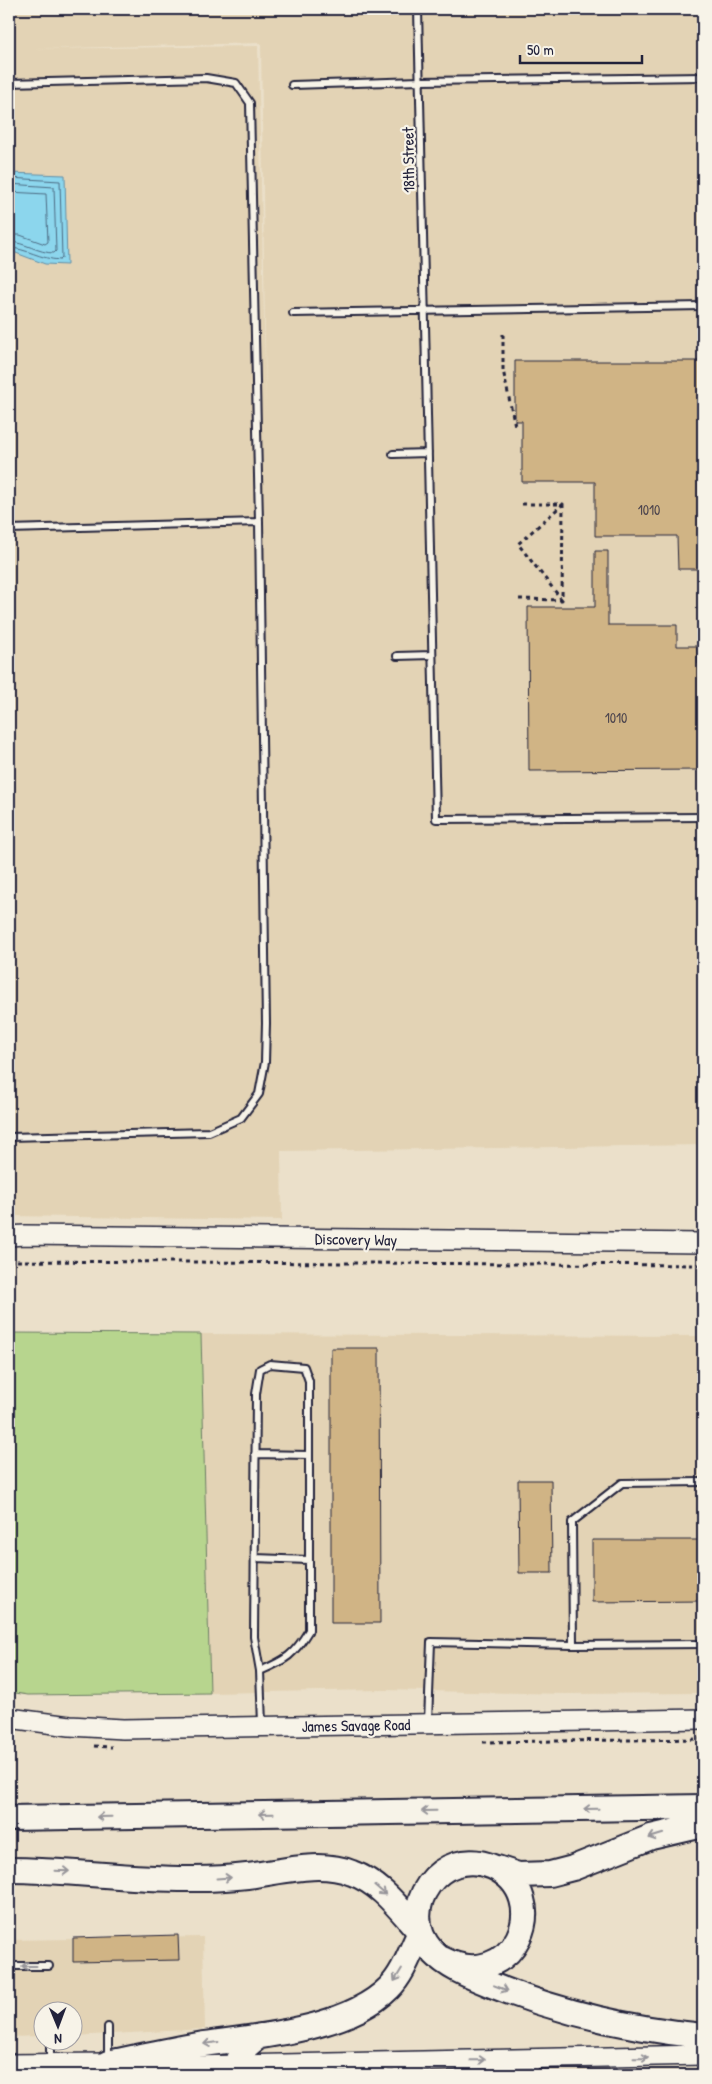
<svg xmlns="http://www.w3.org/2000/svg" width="712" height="2084" viewBox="0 0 712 2084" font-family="'Patrick Hand',sans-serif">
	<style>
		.built { fill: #e3d3b5; fill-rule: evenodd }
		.green { fill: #b7d58e; stroke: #6c7c64 }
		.water { fill: #8cd6ed; stroke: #628ea6 }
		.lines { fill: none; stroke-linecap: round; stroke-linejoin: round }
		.shore { stroke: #4c6a82; stroke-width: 1 }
		.building { fill: #d0b485; stroke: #22223b }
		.lane-casing { stroke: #22223b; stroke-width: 10 }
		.secondary-casing { stroke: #22223b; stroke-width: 22 }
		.highway-casing { stroke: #22223b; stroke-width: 28 }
		.path { stroke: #22223b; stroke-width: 3; stroke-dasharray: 4 4; stroke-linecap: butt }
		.lane { stroke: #f7f3e8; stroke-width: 6 }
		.secondary { stroke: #f7f3e8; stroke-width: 19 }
		.highway { stroke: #f7f3e8; stroke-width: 24 }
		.oneway { stroke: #97959a }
		.labels { text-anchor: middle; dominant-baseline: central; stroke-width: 4.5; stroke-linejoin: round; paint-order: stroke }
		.number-label { font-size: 14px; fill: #4e464e }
		.street-label { font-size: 16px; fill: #22223b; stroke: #f7f3e8 }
	</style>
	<rect width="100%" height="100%" fill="#ebe0ca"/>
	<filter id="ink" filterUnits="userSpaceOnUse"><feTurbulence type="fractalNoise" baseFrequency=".02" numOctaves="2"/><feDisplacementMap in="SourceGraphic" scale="10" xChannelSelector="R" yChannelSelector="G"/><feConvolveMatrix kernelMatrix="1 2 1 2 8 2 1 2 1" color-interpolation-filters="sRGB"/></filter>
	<g filter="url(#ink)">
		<path class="built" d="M9,9H703V1145L281,1151L282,1220L9,1216ZM261,43L266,411V412L258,46L29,49Z
			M201,1334L703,1336V1693L565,1694L383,1690L210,1693Z
			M203,1937L205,2029L73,2036L72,2012H42V2036L9,2037V1940Z"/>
		<path class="green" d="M9,1333L201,1334L210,1693L28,1695L9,1692Z"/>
		<path class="water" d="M9,173L65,175L67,265L45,264L16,253H9Z"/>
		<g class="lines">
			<path class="shore" d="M9,178L60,181L62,258L60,260C40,259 26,248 9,248
				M9,184L54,187L56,251L54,253C38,253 25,242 9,242
				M9,192L46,194L48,242L45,244L20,235H9"/>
		</g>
		<path class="building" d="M515,361H703V569H678L677,536H595V482H522V421H515Z
			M595,551H608V625H677V646H697L698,664H703V770L529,771L528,607H595Z
			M331,1348H379L380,1623H331Z
			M518,1480H551L552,1573H519Z
			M592,1540H703V1601L592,1602Z
			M178,1935L179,1960L73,1962V1938Z"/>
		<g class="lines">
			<defs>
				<path id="lane" d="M418,9L436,819L703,817
					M9,83L206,78L236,83L250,103L259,522L266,1023L265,1062L259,1094L241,1118L209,1132L9,1137
					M292,85L420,81L703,77
					M293,313L703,306
					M393,454L428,453
					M9,529L259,522
					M397,656L432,655
					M255,1454L309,1455
					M255,1558L309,1560
					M573,1645L572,1522L622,1483L703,1482
					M260,1671L254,1637L256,1394L260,1369L270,1364L304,1367L309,1381V1630C294,1655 286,1660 260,1671L262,1724
					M428,1722L431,1642L573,1645L703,1644
					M9,1966H49
					M108,2027V2059
					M535,2060V2075
					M50,2062V2042"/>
				<path id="secondary" d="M9,1236L25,1235L703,1243
					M9,1718L70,1726L123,1729L703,1719
					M9,2064L108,2063L146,2067L703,2055"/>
				<path id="highway" d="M9,1818L703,1807
					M497,1868L518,1875L550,1874L573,1868L651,1837L703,1825
					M9,1870C71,1870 132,1880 194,1879C212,1879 230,1878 247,1876C281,1872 319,1860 352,1873C381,1883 400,1910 420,1932
					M442,1959C513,1996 557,1897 493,1867C441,1844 394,1909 432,1951C448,1968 472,1977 494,1986C562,2013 631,2029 703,2036
					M108,2063C138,2057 168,2050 198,2045C256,2036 346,2031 389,1988C404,1973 411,1950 420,1932
					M237,2065C238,2052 249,2043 260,2036"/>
			</defs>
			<use href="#lane" class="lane-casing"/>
			<use href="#secondary" class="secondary-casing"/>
			<use href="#highway" class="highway-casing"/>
			<path class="path" d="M503,334V370L515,426
				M519,599L562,600L563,504H519
				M562,600L518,544L563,504
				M9,1261L703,1265
				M483,1742L703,1739
				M94,1746L112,1747"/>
			<use href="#lane" class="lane"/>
			<use href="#secondary" class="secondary"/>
			<use href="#highway" class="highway"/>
		</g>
		<defs><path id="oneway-shaft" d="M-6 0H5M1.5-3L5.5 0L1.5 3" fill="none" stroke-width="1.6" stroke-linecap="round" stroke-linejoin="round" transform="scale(1.25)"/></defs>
		<g class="oneway">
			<use href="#oneway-shaft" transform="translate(591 1809) rotate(179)"/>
			<use href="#oneway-shaft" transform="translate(429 1811) rotate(179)"/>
			<use href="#oneway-shaft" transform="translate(266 1814) rotate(179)"/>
			<use href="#oneway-shaft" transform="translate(104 1817) rotate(179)"/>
			<use href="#oneway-shaft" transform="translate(656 1836) rotate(163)"/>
			<use href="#oneway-shaft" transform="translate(62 1871) rotate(2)"/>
			<use href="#oneway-shaft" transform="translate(224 1878) rotate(-4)"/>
			<use href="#oneway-shaft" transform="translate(380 1890) rotate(41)"/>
			<use href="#oneway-shaft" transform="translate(29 1966) rotate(-180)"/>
			<use href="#oneway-shaft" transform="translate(398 1975) rotate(121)"/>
			<use href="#oneway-shaft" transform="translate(501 1988) rotate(21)"/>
			<use href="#oneway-shaft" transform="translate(211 2043) rotate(172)"/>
			<use href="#oneway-shaft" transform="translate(641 2058) rotate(-1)"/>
			<use href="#oneway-shaft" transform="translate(478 2060) rotate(-1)"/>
		</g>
	</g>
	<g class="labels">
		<g class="number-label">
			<text x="649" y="509">1010</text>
			<text x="616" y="717">1010</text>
		</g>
		<g class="street-label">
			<text transform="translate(408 160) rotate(-91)">18th Street</text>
			<text transform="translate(356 1239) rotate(1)">Discovery Way</text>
			<text transform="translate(356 1725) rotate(-1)">James Savage Road</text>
		</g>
	</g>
	<rect width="712" height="2084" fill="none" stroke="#f7f3e8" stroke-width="30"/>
	<rect x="15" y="15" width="682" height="2054" fill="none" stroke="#22223b" stroke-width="2" filter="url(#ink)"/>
	<g transform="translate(58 2026) rotate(179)"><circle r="24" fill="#f7f3e8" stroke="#a29fa3"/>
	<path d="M0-4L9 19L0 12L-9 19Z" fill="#22223b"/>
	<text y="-8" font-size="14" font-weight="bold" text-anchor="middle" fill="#22223b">N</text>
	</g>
	<path d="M520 55v8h122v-8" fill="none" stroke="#22223b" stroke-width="2.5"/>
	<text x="527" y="55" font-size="15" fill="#22223b" stroke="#f7f3e8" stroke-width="4" paint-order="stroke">50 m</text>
</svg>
